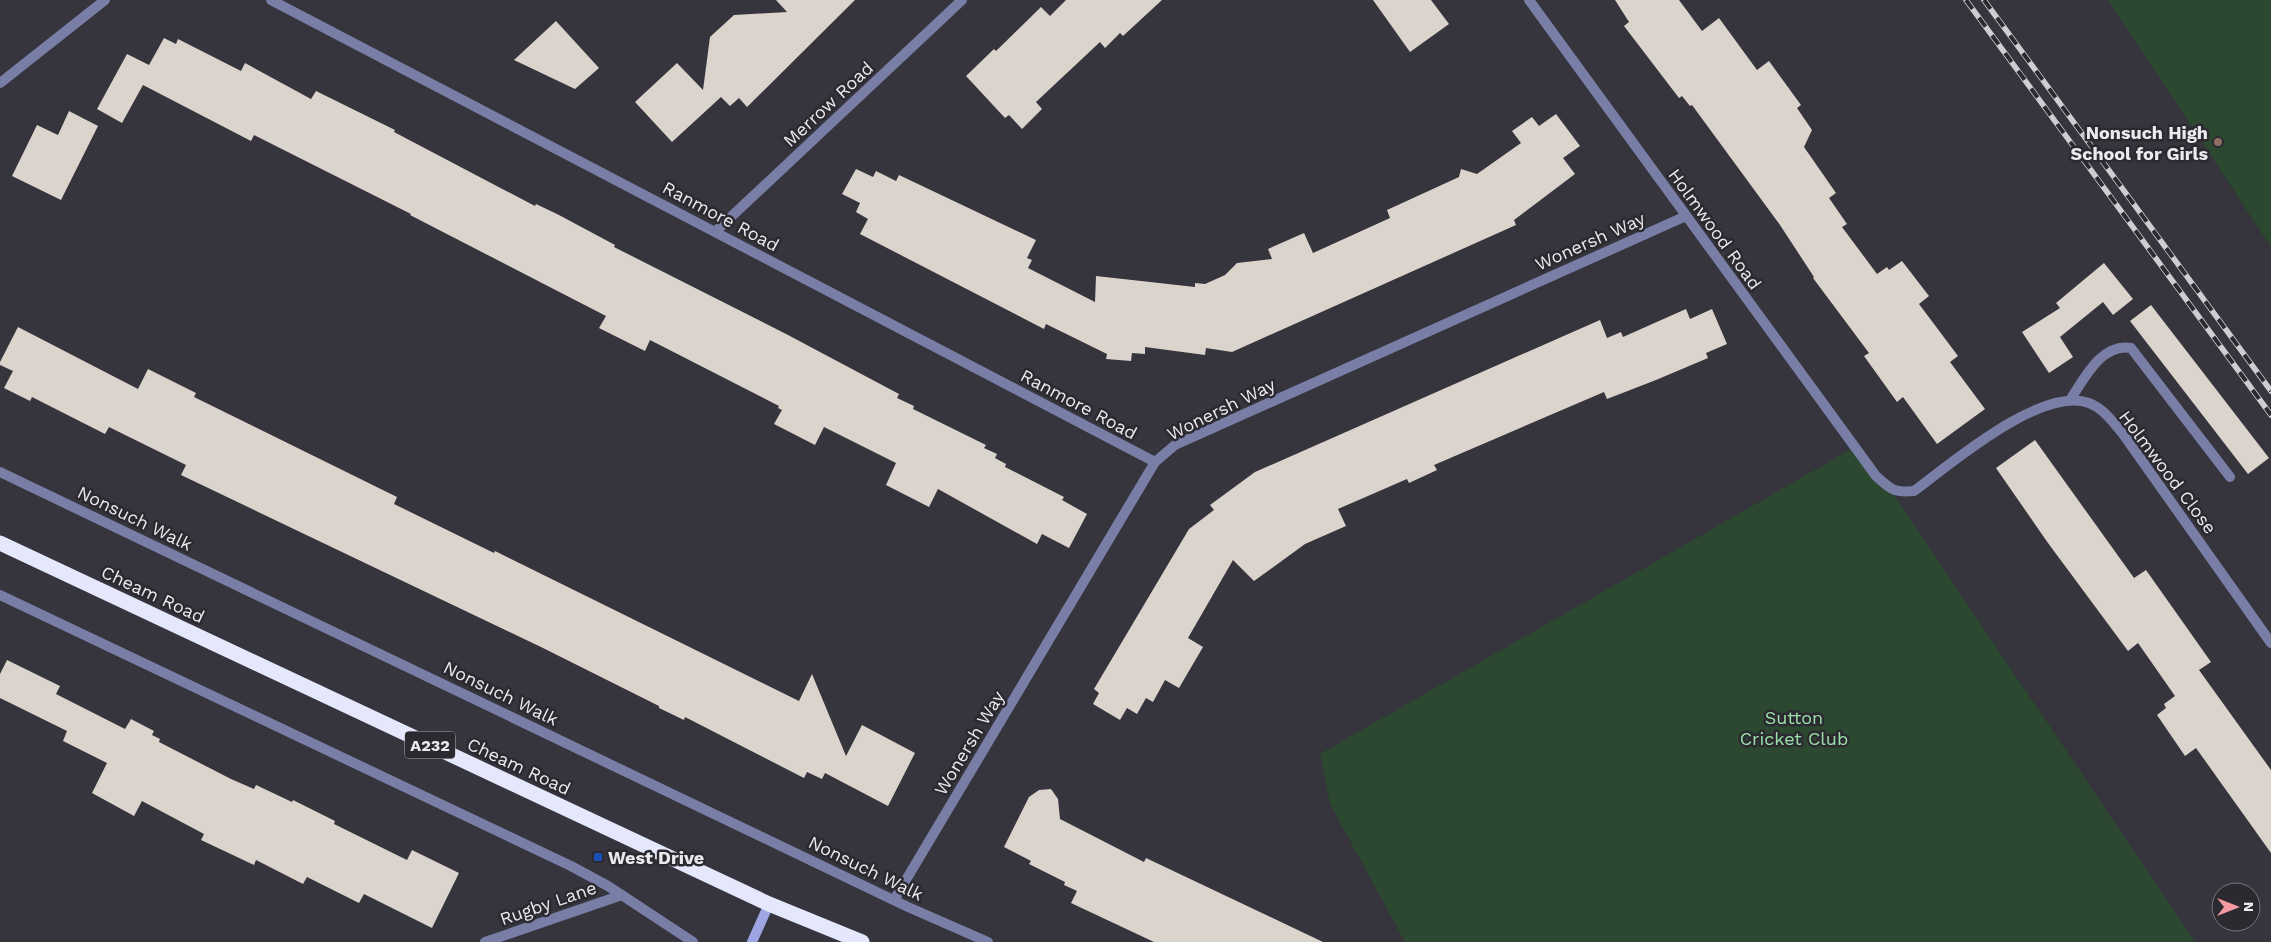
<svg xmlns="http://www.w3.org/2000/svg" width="2271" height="942" viewBox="0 0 2271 942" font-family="'Work Sans',sans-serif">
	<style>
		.green { fill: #2c4831 }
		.building { fill: #dbd4cd }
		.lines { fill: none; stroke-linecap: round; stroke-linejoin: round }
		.lane { stroke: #797ea6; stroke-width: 10 }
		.street { stroke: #797ea6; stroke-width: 10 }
		.secondary { stroke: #9ea5e5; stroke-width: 10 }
		.highway { stroke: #e5e8fc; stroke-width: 15 }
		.rail-casing { stroke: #cecdd2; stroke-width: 5.5 }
		.rail { stroke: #2c2a31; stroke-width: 4; stroke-dasharray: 11; stroke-linecap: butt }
		.education-dot { fill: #8d6e63; stroke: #2c2a31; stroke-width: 2 }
		.transit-dot { fill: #1a4fb4; stroke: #2c2a31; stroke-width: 2 }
		.labels { text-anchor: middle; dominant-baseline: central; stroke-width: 5; stroke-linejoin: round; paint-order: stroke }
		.shield { fill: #2c2a31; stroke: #b2b0b6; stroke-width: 1 }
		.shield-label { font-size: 16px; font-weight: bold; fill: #ebeaef }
		.street-label { font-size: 18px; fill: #ebeaef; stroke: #2c2a31 }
		.poi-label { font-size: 18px; font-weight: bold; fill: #ebeaef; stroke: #2c2a31; text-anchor: end }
		.park-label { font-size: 18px; fill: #9ae1a8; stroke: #2c2a31 }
	</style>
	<rect width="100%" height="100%" fill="#36343c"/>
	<path class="green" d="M2108,0H2271V247Z
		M1855,447L1890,489L2195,942H1405L1330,804L1320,754Z"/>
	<path class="building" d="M776,0H855L747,107L739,98L730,106L721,97L672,142L635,102L677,63L703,90L710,37L734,15L787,12Z
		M1066,0H1162L1123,36L1120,33L1105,48L1100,42L1036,102L1042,109L1022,129L1009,115L1005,118L966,76L994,49L996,51L1041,7L1050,16Z
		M1373,0H1431L1449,24L1410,52Z
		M1615,0H1679L1702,31L1719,18L1757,70L1769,61L1801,105L1797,108L1812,130L1804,147L1836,193L1829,198L1847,224L1842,227L1877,274L1887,267L1889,270L1902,261L1929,296L1919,304L1958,356L1950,362L1985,409L1937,444L1903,397L1897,402L1864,356L1869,353L1813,278L1814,277L1780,225L1692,105L1690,106L1682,96L1679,98L1624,26L1629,22Z
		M556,21L599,68L575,89L514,60Z
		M164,38L176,44L178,39L241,71L245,63L311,99L316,91L395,130L394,132L535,206L536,204L559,215L615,245L614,247L788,335L899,394L897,398L914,406L913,409L986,445L984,448L997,454L995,458L1006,464L1005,467L1064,497L1062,500L1087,514L1069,548L1042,534L1037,544L938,489L929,507L886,485L896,463L824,427L815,445L774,424L782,410L778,408L779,406L650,340L645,351L599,328L606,316L410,215L411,214L254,135L251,141L143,85L122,123L97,109L127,54L149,65Z
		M69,111L98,126L61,200L12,176L37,125L58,135Z
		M1556,114L1580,146L1563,158L1575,174L1514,220L1516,225L1232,352L1206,348L1205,355L1145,347V354L1132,353L1131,361L1106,359L1107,354L1046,324L1044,329L860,234L868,219L856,212L860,203L842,194L856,169L873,177L876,171L896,181L899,175L1036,240L1027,258L1032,260L1028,268L1095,302L1096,276L1195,287V283L1205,284L1225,275L1237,263L1272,259L1268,249L1304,233L1313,253L1390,218L1387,210L1459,177L1461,169L1477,174L1521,143L1512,131L1532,117L1539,126Z
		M2104,263L2133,299L2113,315L2103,302L2060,337L2073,357L2049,373L2022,332L2060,308L2056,303Z
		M2151,305L2269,458L2248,474L2130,321Z
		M1686,309L1690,319L1712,309L1727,344L1706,353L1708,358L1656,380L1607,399L1604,392L1434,465L1437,470L1409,483L1407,479L1338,509L1346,526L1305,544L1254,581L1233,560L1188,638L1203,647L1179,688L1165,680L1153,702L1146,698L1137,714L1127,708L1120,720L1093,704L1099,693L1094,689L1189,529L1214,510L1210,505L1255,472L1600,320L1607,338L1621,332L1623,337Z
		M18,327L138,389L148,369L196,393L194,397L397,497L394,504L494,553L495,551L799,701L812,674L846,756L862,725L915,753L888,806L825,773L822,779L807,772L804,778L685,717L684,720L659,708V706L541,647L181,475L186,465L109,427L105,434L32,397L30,401L4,388L13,371L0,365V362Z
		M2035,440L2134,578L2146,570L2211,662L2199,670L2271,770V853L2196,748L2185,756L2157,715L2166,708L2164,704L2175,696L2138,643L2128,651L2048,543L1996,468Z
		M7,660L60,686L56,694L125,729L131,719L154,731L152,735L160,739L159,742L231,779L254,789L256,785L292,802L293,800L335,821L334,824L407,860L412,850L459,873L432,928L364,894L359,903L307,877L303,884L256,860L254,865L201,840L204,834L142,801L134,816L92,793L107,763L63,741L67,731L0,698V674Z
		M1051,789L1058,799L1060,819L1144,862L1146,858L1323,942H1154L1071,903L1077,891L1064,885L1065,882L1029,864L1031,861L1004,847L1029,797L1039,790Z"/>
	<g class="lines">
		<path class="lane" d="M2070,400C2084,379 2101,343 2131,348L2230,477
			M485,942L622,895"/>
		<path class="street" d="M271,0L1155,462
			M1529,0L1876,476C1890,489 1894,493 1914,491C1952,463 2041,386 2089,403C2103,408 2114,423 2123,434L2271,643
			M0,83L105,0
			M716,231L962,0
			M0,472L908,907L988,942
			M0,595L571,866L608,886L693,942
			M894,900L1155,462L1175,445L1686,216"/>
		<path class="secondary" d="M752,942L769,904"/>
		<path class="highway" d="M0,543L769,904L862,942"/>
		<defs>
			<path id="rail" d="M1966,0L2271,415
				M1984,0L2271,391"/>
		</defs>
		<use href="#rail" class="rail-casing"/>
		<use href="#rail" class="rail"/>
	</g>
	<circle class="education-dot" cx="2218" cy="142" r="5"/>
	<rect class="transit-dot" x="593" y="852" width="10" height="10" rx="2.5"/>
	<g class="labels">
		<rect class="shield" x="405" y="731.5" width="50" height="27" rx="4"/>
		<g class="shield-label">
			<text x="430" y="745">A232</text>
		</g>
		<g class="street-label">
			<text transform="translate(828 104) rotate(-43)">Merrow Road</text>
			<text transform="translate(721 216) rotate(28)">Ranmore Road</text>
			<text transform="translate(1715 229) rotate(54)">Holmwood Road</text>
			<text transform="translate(1590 241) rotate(-24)">Wonersh Way</text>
			<text transform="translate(1079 404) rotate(28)">Ranmore Road</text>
			<text transform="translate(1221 409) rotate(-26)">Wonersh Way</text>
			<text transform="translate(2168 472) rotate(53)">Holmwood Close</text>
			<text transform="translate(135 518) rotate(26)">Nonsuch Walk</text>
			<text transform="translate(153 594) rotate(25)">Cheam Road</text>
			<text transform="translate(501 693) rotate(26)">Nonsuch Walk</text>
			<text transform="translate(969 743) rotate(-59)">Wonersh Way</text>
			<text transform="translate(519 766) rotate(25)">Cheam Road</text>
			<text transform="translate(866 868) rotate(26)">Nonsuch Walk</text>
			<text transform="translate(548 903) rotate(-19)">Rugby Lane</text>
		</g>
		<g class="poi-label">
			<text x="2208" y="132">Nonsuch High<tspan x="2208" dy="21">School for Girls</tspan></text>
			<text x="608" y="857" text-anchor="start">West Drive</text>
		</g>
		<g class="park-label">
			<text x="1794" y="717">Sutton<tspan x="1794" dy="21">Cricket Club</tspan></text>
		</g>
	</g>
	<g transform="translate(2236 907) rotate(90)"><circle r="24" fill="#2c2a31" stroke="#78777d"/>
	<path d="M0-4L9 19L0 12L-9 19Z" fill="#f49aa0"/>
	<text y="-8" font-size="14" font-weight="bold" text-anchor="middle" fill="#ebeaef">N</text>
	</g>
</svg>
